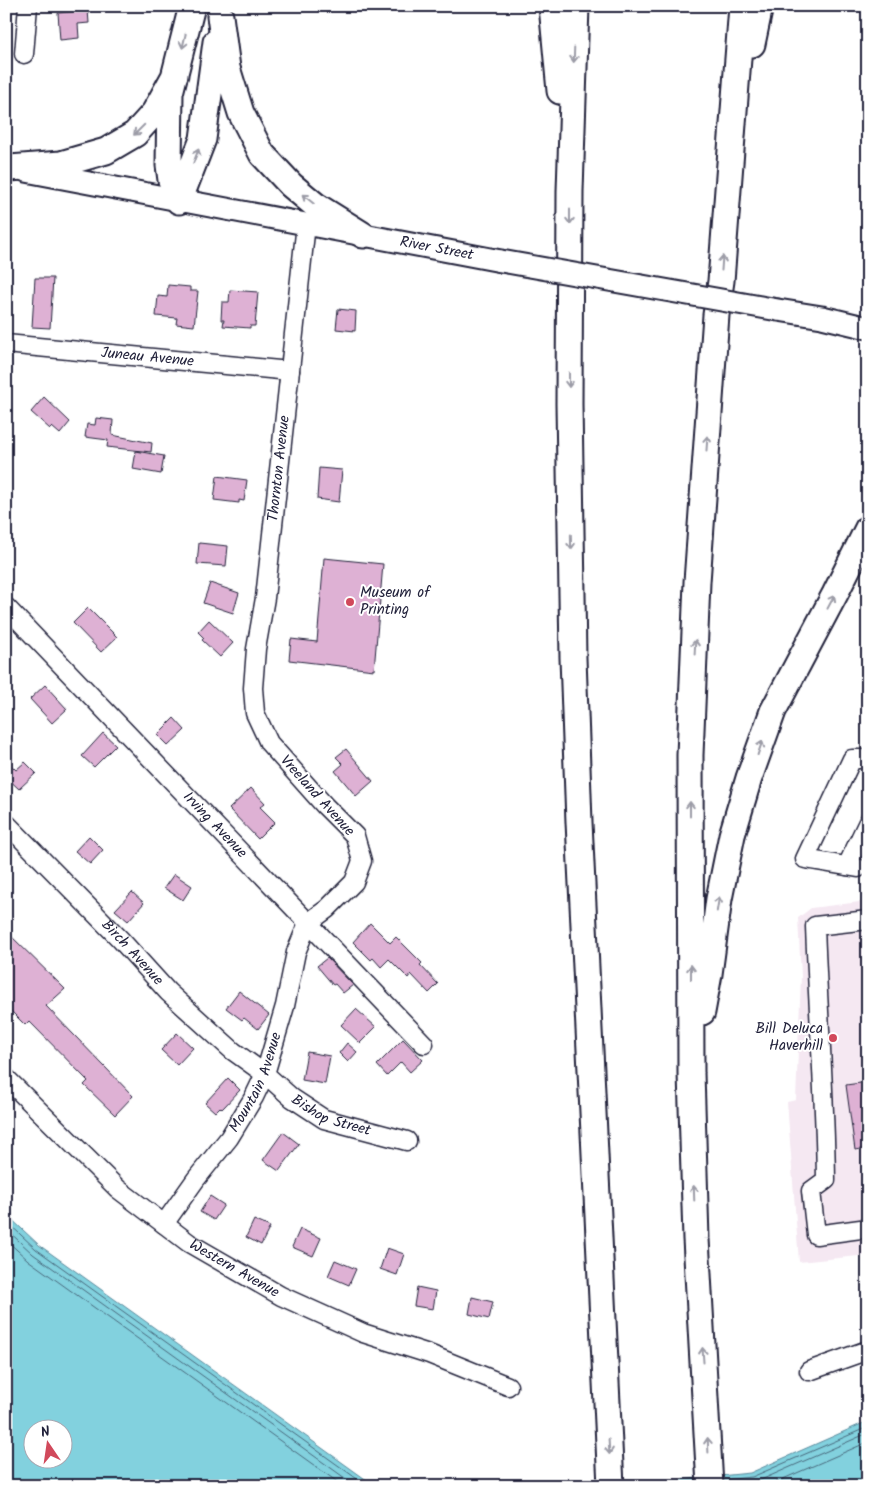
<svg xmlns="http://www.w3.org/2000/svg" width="874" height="1492" viewBox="0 0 874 1492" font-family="Kalam,sans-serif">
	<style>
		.built { fill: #f5e8f2 }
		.water { fill: #82d1de; stroke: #5c8b9d; fill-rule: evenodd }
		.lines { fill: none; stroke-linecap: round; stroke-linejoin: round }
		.shore { stroke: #48687c; stroke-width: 1 }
		.building { fill: #deb1d4; stroke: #22223b }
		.minor-casing { stroke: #22223b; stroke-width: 21 }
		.major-casing { stroke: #22223b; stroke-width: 25 }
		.highway-casing { stroke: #22223b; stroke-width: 29 }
		.minor { stroke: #fff; stroke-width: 18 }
		.major { stroke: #fff; stroke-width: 21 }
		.highway { stroke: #fff; stroke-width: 25 }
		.major-bridge-casing { stroke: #22223b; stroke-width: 25; stroke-linecap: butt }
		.major-bridge { stroke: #fff; stroke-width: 21 }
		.oneway { stroke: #9c9ca7 }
		.poi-dot { fill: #d1495b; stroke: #fff; stroke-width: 2 }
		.labels { text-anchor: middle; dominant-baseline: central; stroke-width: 4; stroke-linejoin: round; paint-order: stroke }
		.street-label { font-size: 15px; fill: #22223b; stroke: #fff }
		.poi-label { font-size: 15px; fill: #22223b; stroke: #fff; text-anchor: start }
	</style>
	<rect width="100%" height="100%" fill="#fff"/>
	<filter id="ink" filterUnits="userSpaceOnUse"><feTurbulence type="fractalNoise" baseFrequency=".02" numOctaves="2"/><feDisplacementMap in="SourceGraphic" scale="10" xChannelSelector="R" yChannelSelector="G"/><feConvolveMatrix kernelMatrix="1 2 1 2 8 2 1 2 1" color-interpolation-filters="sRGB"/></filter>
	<g filter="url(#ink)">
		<path class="built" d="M868,901V1255L799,1262L787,1102L796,1100L801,976L798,918L811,908Z"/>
		<path class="water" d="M6,1214L39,1245L375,1486H6ZM32,1430H62V1460H32Z
			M868,1421V1486H618L750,1473Z"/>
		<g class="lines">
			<path class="shore" d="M6,1221L36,1249L367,1486
				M6,1229L33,1254L356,1486
				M6,1240L28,1260L343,1486
				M723,1480L752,1477L868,1427
				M731,1486L754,1483L868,1433
				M767,1486L868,1442"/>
		</g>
		<path class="building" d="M88,10L89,23L78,24L79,38L60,40L58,13Z
			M35,278H53L50,328L32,327Z
			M168,285L190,287V291H198L194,326L176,324L177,318L156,316L158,296L167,297Z
			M230,290L258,292L255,326H250V328L223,326L224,320H221L222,302H229Z
			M338,309L356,311L355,331L336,329Z
			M44,397L70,422L60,434L52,427L50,429L31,412Z
			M96,418L113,420L112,435L152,443L151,452L107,447L108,440L85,437L87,424L95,425Z
			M136,451L164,456L161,474L133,469Z
			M319,468L342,470L339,502L317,499Z
			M217,476L247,480L244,501L239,500V503L214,500Z
			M199,543L228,546L226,566L197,564Z
			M324,558L383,564L374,670L289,660L291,639L317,642Z
			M210,583L239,593L233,613L203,603Z
			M88,608L117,637L101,652L73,623Z
			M209,620L233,643L220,657L202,640L204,638L198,632Z
			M45,685L67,709L52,723L30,699Z
			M174,718L185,730L168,746L157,735Z
			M103,733L116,745L94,767L82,756Z
			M346,749L373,781L356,796L335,771L343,764L336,757Z
			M6,760L16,770L25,762L36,773L19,789L6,777Z
			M251,788L265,803L260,807L275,822L258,839L229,809Z
			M89,836L103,850L90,864L75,851Z
			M174,874L192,886L183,900L164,888Z
			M132,892L144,903L128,921L115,910Z
			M370,923L390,943L396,937L422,963L420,965L438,984L429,993L411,974L408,978L389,959L381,967L373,958L371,960L353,942Z
			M6,931L65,989L46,1006L133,1096L115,1115L84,1085L88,1081L29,1021L25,1025L6,1006Z
			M327,958L353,985L343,993L335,984L333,985L317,966Z
			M239,991L269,1015L258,1029L244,1018L242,1020L226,1008Z
			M356,1009L376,1027L360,1043L341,1025Z
			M177,1033L193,1048L177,1065L161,1050Z
			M403,1039L423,1060L410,1072L401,1062L387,1076L377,1065Z
			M347,1043L357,1052L348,1062L339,1053Z
			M307,1052L330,1056L325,1084L302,1080Z
			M228,1078L240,1090L224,1107L222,1109L220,1107L215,1112L205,1103Z
			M868,1082V1148L855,1150L846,1085Z
			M283,1132L299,1144L279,1171L263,1160Z
			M210,1196L224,1205L214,1220L200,1212Z
			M254,1220L270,1227L261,1245L246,1237Z
			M300,1229L321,1238L313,1256L292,1247Z
			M387,1248L404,1254L397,1275L380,1269Z
			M335,1260L356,1269L349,1285L328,1276Z
			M417,1287L436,1291L433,1309L414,1306Z
			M472,1297L493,1302L489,1319L469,1314Z"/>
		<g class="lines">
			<defs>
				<g id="minor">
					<path d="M24,54L28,6"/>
					<path id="s1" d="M6,344L290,371"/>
					<path id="s2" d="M6,607L424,1044"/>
					<path id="s3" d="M6,823L120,939L168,992L233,1051L265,1074L292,1098L324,1119L407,1141"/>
					<path d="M847,866L868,822"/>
					<path d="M858,868L805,859L852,759H868"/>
					<path d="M868,920L815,926C818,1011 825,1095 826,1180L811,1191L816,1235L868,1228"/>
					<path id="s4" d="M6,1078L118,1189L189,1243L281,1296L363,1333L429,1354L508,1386"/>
					<path id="s5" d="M164,1224L196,1179L229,1138L254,1097L265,1074L285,1006L296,952L308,923L327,909L354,882L362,861L355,836L325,806L269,743L255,713L253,688L256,649L265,598L306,224"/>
					<path d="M809,1371L868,1350"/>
				</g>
				<g id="major">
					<path id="s6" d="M26,171L501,261"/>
					<path d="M778,310L822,317L868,328"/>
				</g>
				<path id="highway" d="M552,6L560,91
					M576,6L570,191L569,404L573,658L579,822L611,1486
					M220,16L227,68L241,113L262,154L291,185L315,205L363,235
					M752,44L760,6
					M10,168L61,164L106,151L135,134L154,113L175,75
					M179,201L203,139L216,42
					M179,201L171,180L169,165L170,93L192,6
					M702,1012L709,974L719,899L732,835L749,778L773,711L835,594L868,528
					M710,1486L696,1239L691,1073L690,755L697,582L716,315L721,281L742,6"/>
			</defs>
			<use href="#minor" class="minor-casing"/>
			<use href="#major" class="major-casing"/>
			<use href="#highway" class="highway-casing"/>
			<use href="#minor" class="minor"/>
			<use href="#major" class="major"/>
			<use href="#highway" class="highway"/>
			<defs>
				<path id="major-bridge" d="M501,261L778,310"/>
			</defs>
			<use href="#major-bridge" class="major-bridge-casing"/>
			<use href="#major-bridge" class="major-bridge"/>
		</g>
		<defs><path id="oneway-shaft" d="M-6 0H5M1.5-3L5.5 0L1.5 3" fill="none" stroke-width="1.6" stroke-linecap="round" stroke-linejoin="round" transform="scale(1.25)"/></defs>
		<g class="oneway">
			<use href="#oneway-shaft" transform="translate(184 41) rotate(103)"/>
			<use href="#oneway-shaft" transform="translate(574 55) rotate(92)"/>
			<use href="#oneway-shaft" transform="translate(139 130) rotate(135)"/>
			<use href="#oneway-shaft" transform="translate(196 156) rotate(-69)"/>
			<use href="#oneway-shaft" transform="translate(308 199) rotate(-141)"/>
			<use href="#oneway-shaft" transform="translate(570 217) rotate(90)"/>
			<use href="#oneway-shaft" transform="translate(722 263) rotate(-86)"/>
			<use href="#oneway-shaft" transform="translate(569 380) rotate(90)"/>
			<use href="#oneway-shaft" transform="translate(707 443) rotate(-86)"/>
			<use href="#oneway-shaft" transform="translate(571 542) rotate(89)"/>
			<use href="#oneway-shaft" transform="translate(831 602) rotate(-62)"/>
			<use href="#oneway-shaft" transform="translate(695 647) rotate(-87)"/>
			<use href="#oneway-shaft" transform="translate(760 748) rotate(-71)"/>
			<use href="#oneway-shaft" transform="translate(690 809) rotate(-90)"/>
			<use href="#oneway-shaft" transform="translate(718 904) rotate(-81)"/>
			<use href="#oneway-shaft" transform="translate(691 972) rotate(-90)"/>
			<use href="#oneway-shaft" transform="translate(694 1193) rotate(-92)"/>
			<use href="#oneway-shaft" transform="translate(703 1355) rotate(-94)"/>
			<use href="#oneway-shaft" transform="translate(708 1445) rotate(-93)"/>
			<use href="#oneway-shaft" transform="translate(609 1447) rotate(87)"/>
		</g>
	</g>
	<g class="poi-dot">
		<circle cx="350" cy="602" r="5"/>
		<circle cx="833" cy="1038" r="5"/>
	</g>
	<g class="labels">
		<g class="street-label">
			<text stroke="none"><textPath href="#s6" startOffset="418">River Street</textPath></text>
			<text stroke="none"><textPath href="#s1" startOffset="142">Juneau Avenue</textPath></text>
			<text stroke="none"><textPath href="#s5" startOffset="855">Thornton Avenue</textPath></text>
			<text transform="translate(317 796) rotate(48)">Vreeland Avenue</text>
			<text stroke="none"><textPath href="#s2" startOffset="302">Irving Avenue</textPath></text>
			<text stroke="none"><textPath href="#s3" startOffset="181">Birch Avenue</textPath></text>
			<text stroke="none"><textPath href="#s5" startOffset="170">Mountain Avenue</textPath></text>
			<text stroke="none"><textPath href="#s3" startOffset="441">Bishop Street</textPath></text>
			<text stroke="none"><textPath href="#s4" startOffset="299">Western Avenue</textPath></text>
		</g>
		<g class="poi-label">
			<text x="360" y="593">Museum of<tspan x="360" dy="17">Printing</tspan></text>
			<text x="823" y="1029" text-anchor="end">Bill Deluca<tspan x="823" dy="17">Haverhill</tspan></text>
		</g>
	</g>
	<rect width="874" height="1492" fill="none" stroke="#fff" stroke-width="25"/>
	<rect x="12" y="12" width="849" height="1467" fill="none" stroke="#22223b" stroke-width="2" filter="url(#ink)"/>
	<g transform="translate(48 1444) rotate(347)"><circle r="24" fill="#ffffff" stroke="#a7a7b1"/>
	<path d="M0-4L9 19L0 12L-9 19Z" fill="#d1495b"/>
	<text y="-8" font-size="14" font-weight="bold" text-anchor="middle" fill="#22223b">N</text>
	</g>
</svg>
